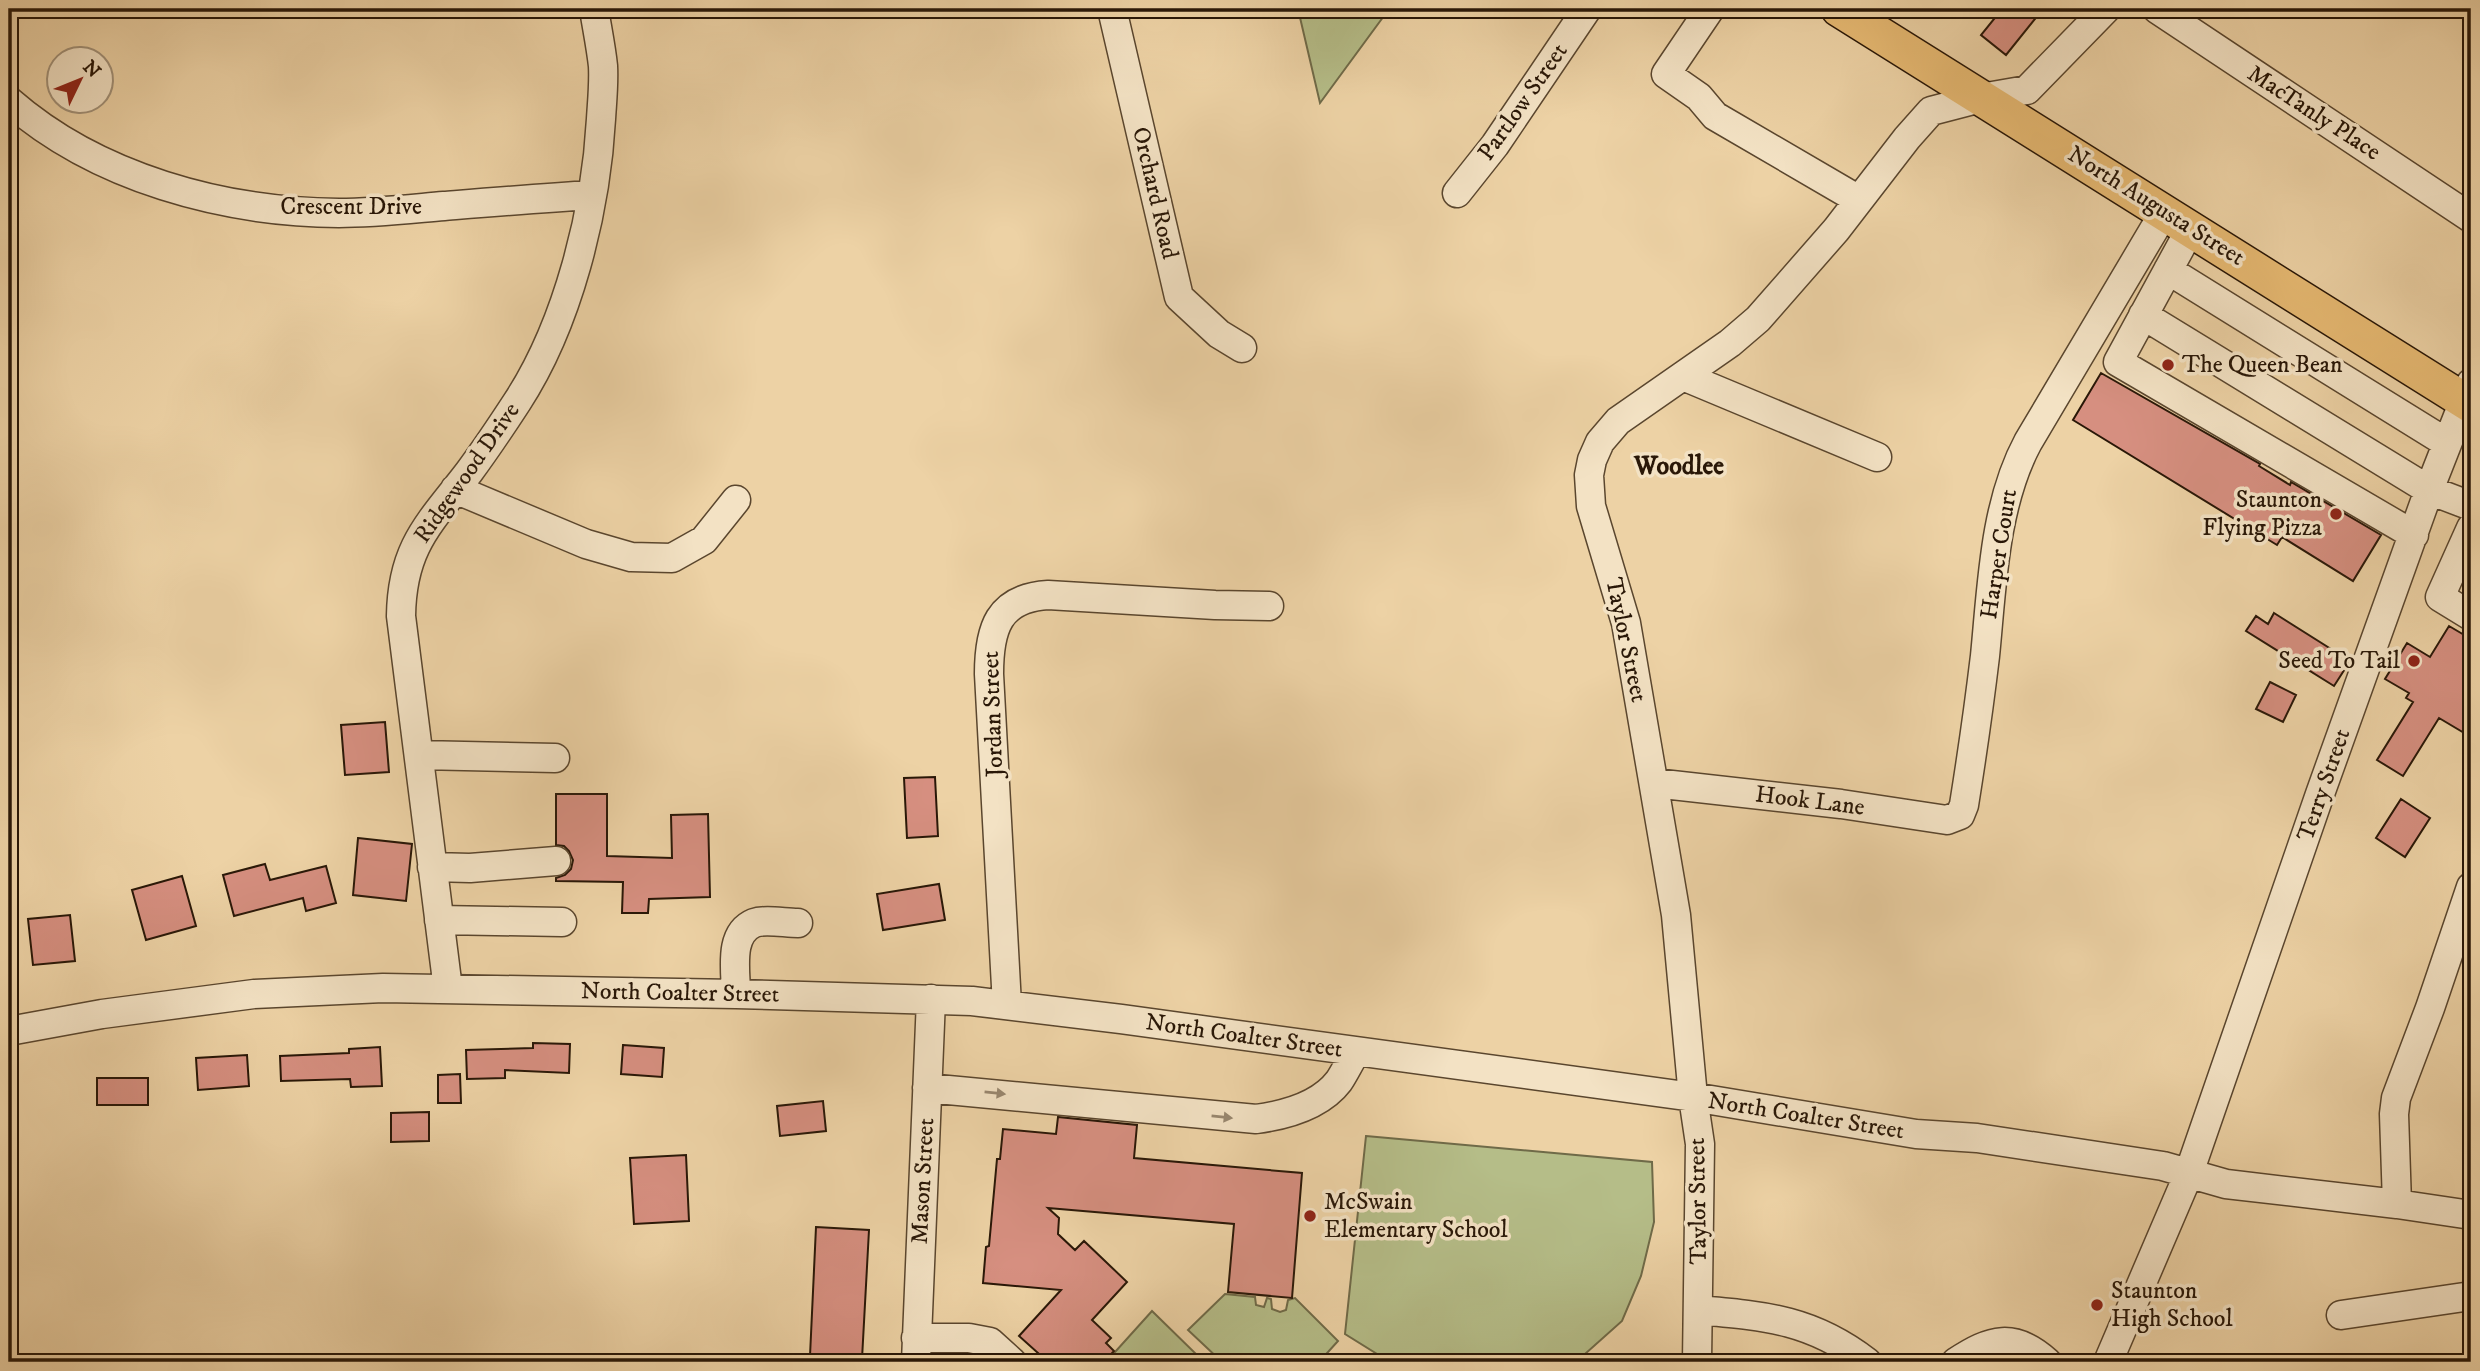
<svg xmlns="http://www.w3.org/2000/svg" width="2480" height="1371" viewBox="0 0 2480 1371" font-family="'IM FELL DW Pica',serif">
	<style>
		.green { fill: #b5bd88; stroke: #6f6a48; stroke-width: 2 }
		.building { fill: #d68f80; stroke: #291707; stroke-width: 2 }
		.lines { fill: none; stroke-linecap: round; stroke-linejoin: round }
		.minor-casing { stroke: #5a462e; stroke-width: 31 }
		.major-casing { stroke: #291707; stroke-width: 38 }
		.minor { stroke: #f3e2c4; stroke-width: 28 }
		.major { stroke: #e6b972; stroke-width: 35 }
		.oneway { fill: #98876f }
		.poi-dot { fill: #8f2418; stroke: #f3e2c4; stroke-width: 2.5 }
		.labels { text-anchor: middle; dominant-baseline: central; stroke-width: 7; stroke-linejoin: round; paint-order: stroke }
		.street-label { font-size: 24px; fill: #291707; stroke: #f3e2c4 }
		.poi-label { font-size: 24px; fill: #291707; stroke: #f3e2c4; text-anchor: start }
		.neighbourhood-label { font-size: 26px; font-weight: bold; fill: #291707; stroke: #f3e2c4 }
	</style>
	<rect width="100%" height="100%" fill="#edd2a5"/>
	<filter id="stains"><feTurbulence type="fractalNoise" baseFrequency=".00286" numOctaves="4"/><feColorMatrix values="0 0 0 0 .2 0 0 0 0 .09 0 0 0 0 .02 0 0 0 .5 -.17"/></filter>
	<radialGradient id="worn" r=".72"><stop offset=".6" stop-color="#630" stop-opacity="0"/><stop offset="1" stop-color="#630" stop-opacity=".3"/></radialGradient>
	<path class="green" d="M1298,9H1389L1320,103Z
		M1366,1136L1652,1162L1654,1222L1641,1276L1622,1321L1576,1362H1390L1345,1334Z
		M1225,1294L1255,1297L1256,1305L1264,1307L1267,1298L1271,1299L1272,1309L1280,1312L1286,1310L1288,1300L1295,1298L1338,1341L1319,1362H1222L1188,1330Z
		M1152,1311L1196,1354L1189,1362H1106Z"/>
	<path class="building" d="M2002,9H2043L2006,55L1981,35Z
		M2101,373L2260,464L2259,466L2290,485L2291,482L2381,535L2353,581L2282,537L2277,545L2073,420Z
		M2274,613L2350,661L2334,686L2246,631L2256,616L2268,624Z
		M2449,626L2471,639V737L2439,718L2403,776L2377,760L2413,702L2406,698L2409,693L2385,679L2407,643L2430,657Z
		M2270,682L2296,695L2283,722L2256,709Z
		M385,722L389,772L345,775L341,725Z
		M935,777L938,836L907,838L904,778Z
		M556,794H607V856L672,858L671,815L708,814L710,897L649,899L648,913H622L623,882L556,881V878L565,875L571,869L573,860L569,851L564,846L556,845Z
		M2401,799L2430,818L2405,857L2376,838Z
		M358,838L412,844L406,901L353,895Z
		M265,864L270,880L326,866L336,903L306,911L303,898L234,916L223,875Z
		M182,876L196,926L146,940L132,890Z
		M939,884L945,920L883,930L877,894Z
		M70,915L75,961L33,965L28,919Z
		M533,1043L570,1044L569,1073L505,1070V1078L467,1079L466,1050L533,1048Z
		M623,1045L664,1048L662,1077L621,1074Z
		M380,1047L382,1086L351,1087L350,1079L281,1081L280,1056L349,1053V1049Z
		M247,1055L249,1086L198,1090L196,1058Z
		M460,1074L461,1103H438V1075Z
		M97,1078H148V1105H97Z
		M823,1101L826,1131L780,1136L777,1106Z
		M429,1112V1141L391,1142V1113Z
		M1058,1117L1137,1125L1134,1158L1302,1173L1292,1298L1228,1292L1234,1224L1048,1208L1059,1218L1058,1234L1075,1250L1084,1241L1127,1282L1092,1320L1111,1338L1106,1343L1114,1351L1104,1362H1048L1019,1336L1061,1290L983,1283L986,1247L989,1246L997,1159H1000L1003,1129L1056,1134Z
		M686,1155L689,1221L634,1224L630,1158Z
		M816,1227L869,1230L862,1359L810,1356Z"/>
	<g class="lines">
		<defs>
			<path id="minor" d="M1112,9L1179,297L1219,334L1242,348
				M1710,9L1666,74L1699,97L1715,116L1859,200
				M2157,9L2471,218
				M9,101C97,178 223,212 339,213C374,213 409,209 444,206C494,202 543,198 592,195
				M1457,193L1495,145L1587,9
				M2191,228L2118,362L2414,535
				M2168,270L2447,443
				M2143,315L2429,490L2471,506
				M1683,376L1877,457
				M455,489L586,544L631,557L672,558L704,540L736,500
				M2471,528L2440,597L2471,616
				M419,755L555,758
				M1654,783L1841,804L1947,820L1960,815L1964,805C1972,755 1979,706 1985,656C1992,586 1994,505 2028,442L2165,211
				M432,867L470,868L556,861
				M439,920L562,922
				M448,989L401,616C402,546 430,523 469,472C486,449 502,425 517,402C568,324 596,211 601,119C602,102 604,84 603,66C601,47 597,28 594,9
				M736,994C736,971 728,934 754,923C765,919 785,923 798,923
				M1007,1005L989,674C989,629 998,598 1048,595L1215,605L1269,606
				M9,1031L102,1014L254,994L383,988L736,994L972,1001L1121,1019L1693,1097L1916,1134L1977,1138L2163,1166L2226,1184L2397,1204L2471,1215
				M927,1088L1256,1119C1286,1115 1320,1106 1339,1081C1345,1072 1350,1061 1356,1052
				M2397,1204L2394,1114L2396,1098L2430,1008L2471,887
				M1698,1310C1765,1316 1811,1319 1867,1362
				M2341,1315L2471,1296
				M916,1338H969L990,1342L1012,1362
				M916,1362L931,999
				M1697,1362L1700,1144L1693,1097L1676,915L1626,623L1591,506L1589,475L1592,460L1600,442L1618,421L1730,343L1758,319L1836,230L1907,138L1931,111L1981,98L2027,90L2106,9
				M1956,1362C1991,1339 2014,1332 2047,1362
				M2108,1362L2189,1173L2320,794L2429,490L2471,383"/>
			<path id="major" d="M1839,9L2471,405"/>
		</defs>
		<use href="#minor" class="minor-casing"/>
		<use href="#major" class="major-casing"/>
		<use href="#minor" class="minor"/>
		<use href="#major" class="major"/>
	</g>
	<defs><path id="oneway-solid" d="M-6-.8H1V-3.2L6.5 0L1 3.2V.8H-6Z" transform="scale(1.75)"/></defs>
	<g class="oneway">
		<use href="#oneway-solid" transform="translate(995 1093) rotate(6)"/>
		<use href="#oneway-solid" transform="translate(1222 1117) rotate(6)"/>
	</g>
	<g class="poi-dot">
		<circle cx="2168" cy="365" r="7"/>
		<circle cx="2336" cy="514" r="7"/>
		<circle cx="2414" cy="661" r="7"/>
		<circle cx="1310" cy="1216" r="7"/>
		<circle cx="2097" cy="1305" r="7"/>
	</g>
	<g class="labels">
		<g class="street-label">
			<text transform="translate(1523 102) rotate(-55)">Partlow Street</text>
			<text transform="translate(2314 113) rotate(33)">MacTanly Place</text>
			<text transform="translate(1155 193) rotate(77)">Orchard Road</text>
			<text transform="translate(2156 206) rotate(32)">North Augusta Street</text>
			<text x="351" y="207">Crescent Drive</text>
			<text transform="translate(467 473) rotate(-55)">Ridgewood Drive</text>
			<text transform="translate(1999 554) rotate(-81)">Harper Court</text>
			<text transform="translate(1626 640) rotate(78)">Taylor Street</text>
			<text transform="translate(993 714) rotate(-92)">Jordan Street</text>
			<text transform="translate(2324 785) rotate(-71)">Terry Street</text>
			<text transform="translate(1810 801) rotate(7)">Hook Lane</text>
			<text transform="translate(680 993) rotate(1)">North Coalter Street</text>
			<text transform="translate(1244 1036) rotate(8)">North Coalter Street</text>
			<text transform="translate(1806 1116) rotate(9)">North Coalter Street</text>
			<text transform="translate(923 1181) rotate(-87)">Mason Street</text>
			<text transform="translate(1698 1201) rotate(-91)">Taylor Street</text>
		</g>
		<g class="poi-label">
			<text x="2182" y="365">The Queen Bean</text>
			<text x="2322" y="500" text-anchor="end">Staunton<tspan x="2322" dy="28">Flying Pizza</tspan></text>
			<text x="2400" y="661" text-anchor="end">Seed To Tail</text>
			<text x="1324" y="1202">McSwain<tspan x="1324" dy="28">Elementary School</tspan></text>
			<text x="2111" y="1291">Staunton<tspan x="2111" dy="28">High School</tspan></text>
		</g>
		<g class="neighbourhood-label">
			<text x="1679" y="466">Woodlee</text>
		</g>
	</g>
	<rect width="2480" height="1371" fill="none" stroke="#edd2a5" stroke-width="35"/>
	<rect x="10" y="10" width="2459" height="1350" fill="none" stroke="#291707" stroke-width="3.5"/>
	<rect x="18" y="18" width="2445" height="1336" fill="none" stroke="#291707" stroke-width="2"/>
	<g transform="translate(80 80) rotate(47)"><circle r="33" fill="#f3e2c4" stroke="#a29178" stroke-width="2"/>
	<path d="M0-5L12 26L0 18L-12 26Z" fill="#8f2418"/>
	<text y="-10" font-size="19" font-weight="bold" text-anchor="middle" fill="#291707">N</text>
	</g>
	<rect width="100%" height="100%" filter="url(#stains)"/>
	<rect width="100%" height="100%" fill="url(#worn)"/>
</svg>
